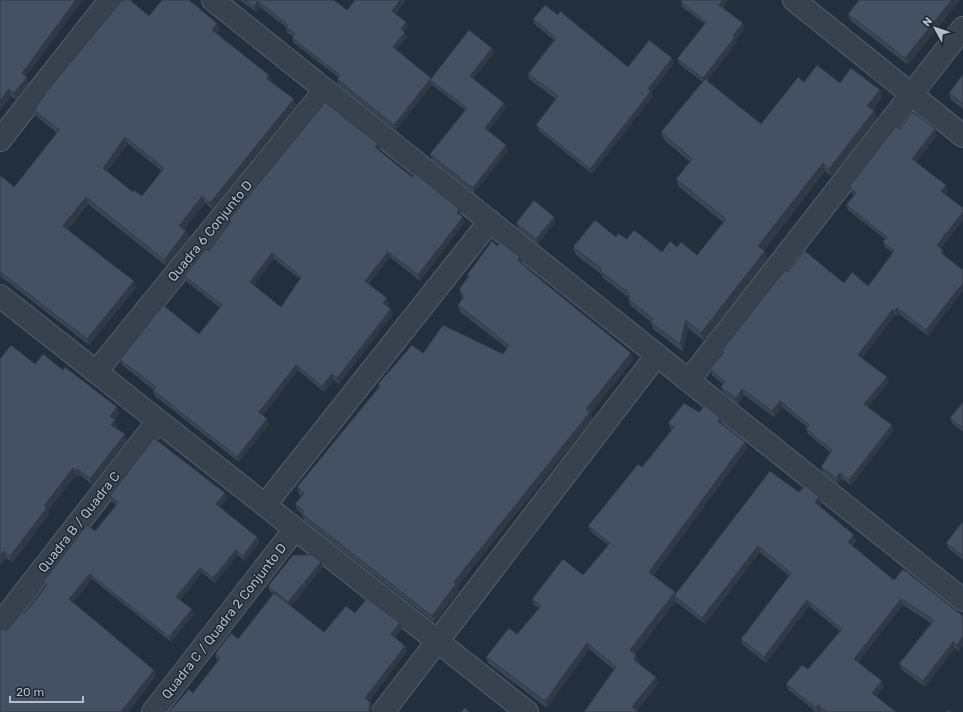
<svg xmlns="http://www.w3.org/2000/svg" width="963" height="712" viewBox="0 0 963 712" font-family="Rubik,sans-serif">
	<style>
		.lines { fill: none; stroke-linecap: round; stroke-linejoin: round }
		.minor-casing { stroke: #565f6c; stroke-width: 24 }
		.minor { stroke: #38414e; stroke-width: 22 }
		.wall { fill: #3b4654; fill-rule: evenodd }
		.shaded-wall { fill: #303945 }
		.building { fill: #455162; stroke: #303945; fill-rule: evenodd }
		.labels { text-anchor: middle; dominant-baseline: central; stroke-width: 3; stroke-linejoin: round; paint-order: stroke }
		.street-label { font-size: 13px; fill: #b4bcc9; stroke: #1d2633 }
	</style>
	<rect width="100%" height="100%" fill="#242f3e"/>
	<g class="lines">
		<defs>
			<path id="minor" d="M213,0L963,600
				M794,0L963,136
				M0,140L110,0
				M0,296L527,712
				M96,372L325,90
				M689,380L963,28
				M265,505L490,221
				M0,624L158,421
				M153,712L295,529
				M383,712L657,355"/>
		</defs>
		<use href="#minor" class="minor-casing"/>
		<use href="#minor" class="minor"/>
	</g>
	<path class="wall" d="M0,0L26,76L29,83L16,100L11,96L0,110Z
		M240,0H334L347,10L395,14L406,22L408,27L404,31L407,37L396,50L431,78L494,53L473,79L504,103L506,108L488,131L506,145L508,150L474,193L432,159L430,154L465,110L432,85L396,130L338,84L337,79L338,77L294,43L292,38L293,37L287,32L286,27L260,7L256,12Z
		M682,0H729L723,7L745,28L736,40L737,42L707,81L761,124L804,82L840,83L880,90L882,97L873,110L877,118L832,176L825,171L764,250L767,259L704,341L688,328L683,352L653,329L651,322L631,306L628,299L629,298L603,278L602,275L576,255L573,247L616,237L627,239L662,252L677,247L697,255L723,222L679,187L676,179L690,162L664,140L661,132L703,82L679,64L677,59L705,24L682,7L681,2Z
		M859,0H960L908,65L851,21L848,14Z
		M149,16L217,23L220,29L217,33L271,81L294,99L296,105L212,209L205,203L184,229L186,231L189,238L166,266L88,204L68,229L136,288L89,345L0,276V175L14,187L57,133L36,116L34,110ZM128,144L162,171L142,196L133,192L107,171Z
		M533,19L628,67L672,58L674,63L651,93L653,96L592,174L538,130L536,125L556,99L529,79L528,74L554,40L534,24Z
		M963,74V109L951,100L949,93Z
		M900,129L937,135L916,162L948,191L945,194L963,208V220L941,248L943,250L945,255L928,336L899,314L897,316L895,315L862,358L889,382L868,407L894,430L851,485L842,479L838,484L823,472L821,467L830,452L808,434L806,429L807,427L782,407L774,417L744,395L738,404L723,392L721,387L723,384L712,375L710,369L722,354L721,351L788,272L844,283L868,286L893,253L885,247L883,242L885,239L848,210L846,205L854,195L851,192L849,187Z
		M378,144L380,149L379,150L412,177L459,209L461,215L465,222L420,281L390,257L369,284L389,304L387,306L391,309L393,314L339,384L334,380L324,392L298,370L263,415L269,424L239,462L155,396L153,390H154L122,365L120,360L199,334L220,308L186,281L184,276L209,251L230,222L229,220ZM274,259L300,279L281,307L253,285Z
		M554,217L555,222L538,244L518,228L516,223Z
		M497,246L520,257L523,264L633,360L591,413L593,418L457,587L459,591L434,622L304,520L302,514L297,510L295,504L301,496L299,494L297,487L379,388L378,384L423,353L503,354L507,348L460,312L458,305L462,299L459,289L468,278L467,275Z
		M0,359L35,364L63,370L117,407L119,414L115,420L117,426L116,428L127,440L92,485L80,475L79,477L76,475L48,510L49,514L13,562L6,558L0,566Z
		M963,402V432L952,423L950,418Z
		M699,412L720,418L723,424L722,425L745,442L747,448L653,576L675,592L676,594L799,492L822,503L819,506L854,535L856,541L853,546L894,580L963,616V645L959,651L955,648L925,687L902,670L899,664L931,623L903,605L858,662L884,687L876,696L896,712H822L821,711L820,712H816L789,690L786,684L808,669L840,631L809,606L766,663L743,645L741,639L789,576L760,552L705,624L676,602V601L635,654L636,655L639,661L638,663L656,677L658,683L637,711L584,712L614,670L589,649L547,708L488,663L486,657L517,634L539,608L534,605L532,599L583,575L608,545L591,532L588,526L642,467L672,430L671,429L668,423Z
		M110,496L227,498L220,507L257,537L259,542L245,561L238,555L215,583L202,573L180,600L194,614L171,642L92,579L73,602L154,670L156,676L6,631L24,614L46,587L43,582L95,531L116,505L111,501Z
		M963,521V560L948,548L946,543Z
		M323,567L291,606L324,632L355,613L400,623L402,629L395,637L405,646L407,651L369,701L370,702L372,707L193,693L218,661L217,660L215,654L238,639L273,594L270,591L268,586Z"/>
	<path class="shaded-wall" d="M76,0H83L24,79L22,73Z
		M400,0H406L394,16L392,11Z
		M723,0H729L721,10L719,5Z
		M952,0H960L908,65L905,58Z
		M258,1L260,7L256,12L254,7Z
		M406,22L408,27L403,34L401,29Z
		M217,23L220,29L214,36L212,30Z
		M743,23L745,28L736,40L737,42L705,83L703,78Z
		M405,32L407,37L395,52L393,47Z
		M492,48L494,53L472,81L470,76Z
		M672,58L674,63L651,93L653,96L592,174L590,169L648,89Z
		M269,75L271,81L266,78Z
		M27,77L29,83L16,100L14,93Z
		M431,78L430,80L432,85L396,130L394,125Z
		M9,89L11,96L0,110V101Z
		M880,90L882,97L870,113L867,106Z
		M294,99L296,105L212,209L210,203Z
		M504,103L506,108L486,133L485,128Z
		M874,111L877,118L832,176L829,169Z
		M935,129L937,135L914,164L912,159Z
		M125,137L128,144L105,174L103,168Z
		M378,144L380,149L377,153L375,147Z
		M506,145L508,150L474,193L473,188Z
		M823,163L825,171L761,254L758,246Z
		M946,185L948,191L943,197L941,191Z
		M202,196L205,203L182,232L179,226Z
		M86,197L88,204L66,232L63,226Z
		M459,209L461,215L459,218L457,213Z
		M963,212V220L939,251L937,245Z
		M463,217L465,222L420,281L418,275Z
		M554,217L555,222L538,244L536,239Z
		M186,231L189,238L166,266L164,260Z
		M943,250L945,255L942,258L941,253Z
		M765,251L767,259L704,341L701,333Z
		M388,252L390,257L367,286L365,281Z
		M272,253L274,259L252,288L250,282Z
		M520,257L523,264L521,267L518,260Z
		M134,281L136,288L89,345L87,339Z
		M963,283V291L928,336L926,330Z
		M387,298L389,304L385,309L383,303Z
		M897,308L899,314L897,316L895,311Z
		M391,309L393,314L339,384L337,378Z
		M893,309L895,315L860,360L858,355Z
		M686,320L688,328L683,352L680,344Z
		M631,353L633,360L591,413L593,418L457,587L459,591L434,622L432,616L454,582L586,409Z
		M296,365L298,370L261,418L259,412Z
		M332,374L334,380L324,392L322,386Z
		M887,377L889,382L866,410L864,404Z
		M742,389L744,395L738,404L736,398Z
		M780,401L782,407L774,417L772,411Z
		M117,407L119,414L113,423L110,416Z
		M720,418L723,424L720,427L718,421Z
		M267,419L269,424L239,462L237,457Z
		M115,420L117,426L113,432L111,425Z
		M892,425L894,430L851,485L849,480Z
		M125,434L127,440L92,485L90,479Z
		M745,442L747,448L651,578L649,572Z
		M73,468L76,475L48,510L49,514L13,562L10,556L44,506Z
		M78,469L80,475L79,477L76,471Z
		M840,473L842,479L838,484L836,478Z
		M225,493L227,498L218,509L216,504Z
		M819,497L822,503L817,508L815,502Z
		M854,535L856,541L850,548L848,542Z
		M257,537L259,542L245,561L243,556Z
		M758,546L760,552L705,624L702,618Z
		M236,550L238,555L215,583L213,578Z
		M4,551L6,558L0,566V556Z
		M321,562L323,567L290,607L288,602Z
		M200,568L202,573L178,602L176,597Z
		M90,574L92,579L71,605L69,599Z
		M675,592L678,598L674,596L676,601L633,656L630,650Z
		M901,599L903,605L856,665L854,659Z
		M807,600L809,606L766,663L764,657Z
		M192,609L194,614L171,642L169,637Z
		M400,623L402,629L393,639L391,634Z
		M963,636V645L959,651L957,645Z
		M953,642L955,648L925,687L923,681Z
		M587,643L589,649L547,708L545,701Z
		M405,646L407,651L367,703L365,698Z
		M636,655L639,661L636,666L634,660Z
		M154,670L156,676L128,712H121Z
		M656,677L658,683L636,712L632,707Z
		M882,681L884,687L874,699L872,693Z
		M370,702L372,707V712H370L369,711Z
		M818,705L821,711L820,712H817L816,708Z"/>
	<path class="building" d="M0,0H76L22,73L27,77L14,93L9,89L0,101Z
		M122,0H130L149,16L162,0H189L217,23L212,30L269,75L266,78L294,99L210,203L202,196L179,226L186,231L164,260L86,197L63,226L134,281L87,339L0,272V175L14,187L59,130L34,110L46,92ZM125,137L164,168L142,196L134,190L133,192L103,168Z
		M245,0H334L347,10L355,0H400L392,11L406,22L401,29L405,32L393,47L431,78L394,125L337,79L340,75L292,38L295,34L286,27L288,25L258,1L254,7Z
		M682,0H723L719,5L743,23L733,36L735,37L703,78L677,59L706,22L681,2Z
		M859,0H952L905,58L848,14Z
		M545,5L558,15L560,11L628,67L649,40L672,58L648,89L651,91L590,169L536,125L558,96L528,74L556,38L533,19Z
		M469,30L492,48L470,76L504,103L485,128L506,145L473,188L430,154L467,108L430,80Z
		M817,65L840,83L851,68L880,90L867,106L874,111L829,169L823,163L758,246L765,251L701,333L686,320L680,344L650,322L653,319L628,299L630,296L628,295L629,293L600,271L602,269L573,247L595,220L616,237L618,233L627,239L634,230L662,252L670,241L677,247L681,242L697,255L726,219L676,179L692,159L661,132L705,79L761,124L798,77L804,82Z
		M963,74V104L949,93Z
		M325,102L378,144L375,147L412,177L415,173L459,209L457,213L463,217L418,275L388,252L365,281L387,298L383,303L391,309L337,378L332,374L322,386L296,365L259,412L267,419L237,457L153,390L156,387L120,360L163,305L199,334L222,305L184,276L206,249L209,251L231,221L229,220ZM272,253L301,277L281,307L250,282Z
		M913,112L935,129L912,159L946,185L941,191L963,208V212L937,245L943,250L941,253L963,270V283L926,330L897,308L895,311L893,309L858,355L887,377L864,404L892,425L849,480L840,473L836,478L821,467L832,450L806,429L809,425L780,401L772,411L742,389L736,398L721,387L725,382L710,369L724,352L721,351L785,270L788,272L805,251L844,283L852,272L868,286L894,251L883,242L887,237L846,205L856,193L849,187L896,126L900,129Z
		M534,200L554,217L536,239L516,223Z
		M492,241L497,246L501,242L520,257L518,260L530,271L631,353L586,409L590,412L454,582L456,584L432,616L302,514L304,511L295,504L304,493L297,487L380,386L378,384L412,345L423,353L443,325L503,354L509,345L458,305L464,296L461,294L462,292L459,289L469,276L467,275Z
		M11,345L35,364L43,354L63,370L65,367L117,407L110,416L115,420L111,425L125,434L90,479L78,469L76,471L73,468L44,506L47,508L10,556L4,551L0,556V359Z
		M963,402V428L950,418Z
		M684,403L699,412L705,405L720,418L718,421L745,442L649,572L675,592L630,650L636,655L634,660L656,677L632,707L638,712H584L616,667L587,643L545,701L486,657L509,628L517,634L541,606L532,599L563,559L583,575L610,543L588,526L638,464L642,467L674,427L668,423Z
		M154,438L225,493L216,504L257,537L243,556L236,550L213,578L200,568L176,597L192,609L169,637L90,574L69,599L154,670L121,712H0V630L4,629L6,631L22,612L24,614L47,585L43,582L87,525L95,531L118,503L110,496Z
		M770,471L799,492L805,485L819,497L815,502L854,535L848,542L894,580L903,569L963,616V636L957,645L953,642L923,681L899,664L934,620L901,599L854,659L882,681L872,693L896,712H827L818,705L816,708L786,684L802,665L808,669L842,629L807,600L764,657L741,639L791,573L758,546L702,618L674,596Z
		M963,521V556L946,543Z
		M293,555H313L321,562L288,602L268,586Z
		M274,593L324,632L346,606L355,613L367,598L400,623L391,634L405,646L365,698L370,702L369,711L370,712H169L189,689L193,693L220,658L215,654L231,633L238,639Z
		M465,708L470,712H461Z
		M948,710L951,712H946Z"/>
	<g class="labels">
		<g class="street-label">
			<text transform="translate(210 231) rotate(-51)">Quadra 6 Conjunto D</text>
			<text transform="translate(79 522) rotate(-52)">Quadra B / Quadra C</text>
			<text transform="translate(224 621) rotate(-52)">Quadra C / Quadra 2 Conjunto D</text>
		</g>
	</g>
	<g transform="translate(935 28) rotate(310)" stroke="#1d2633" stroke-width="3" paint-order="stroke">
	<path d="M0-3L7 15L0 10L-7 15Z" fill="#b4bcc9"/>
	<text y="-6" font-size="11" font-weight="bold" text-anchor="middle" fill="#b4bcc9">N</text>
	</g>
	<path d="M10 696v6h73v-6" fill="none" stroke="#b4bcc9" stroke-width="2"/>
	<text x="16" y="696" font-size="12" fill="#b4bcc9" stroke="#1d2633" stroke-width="3" paint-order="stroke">20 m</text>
</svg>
